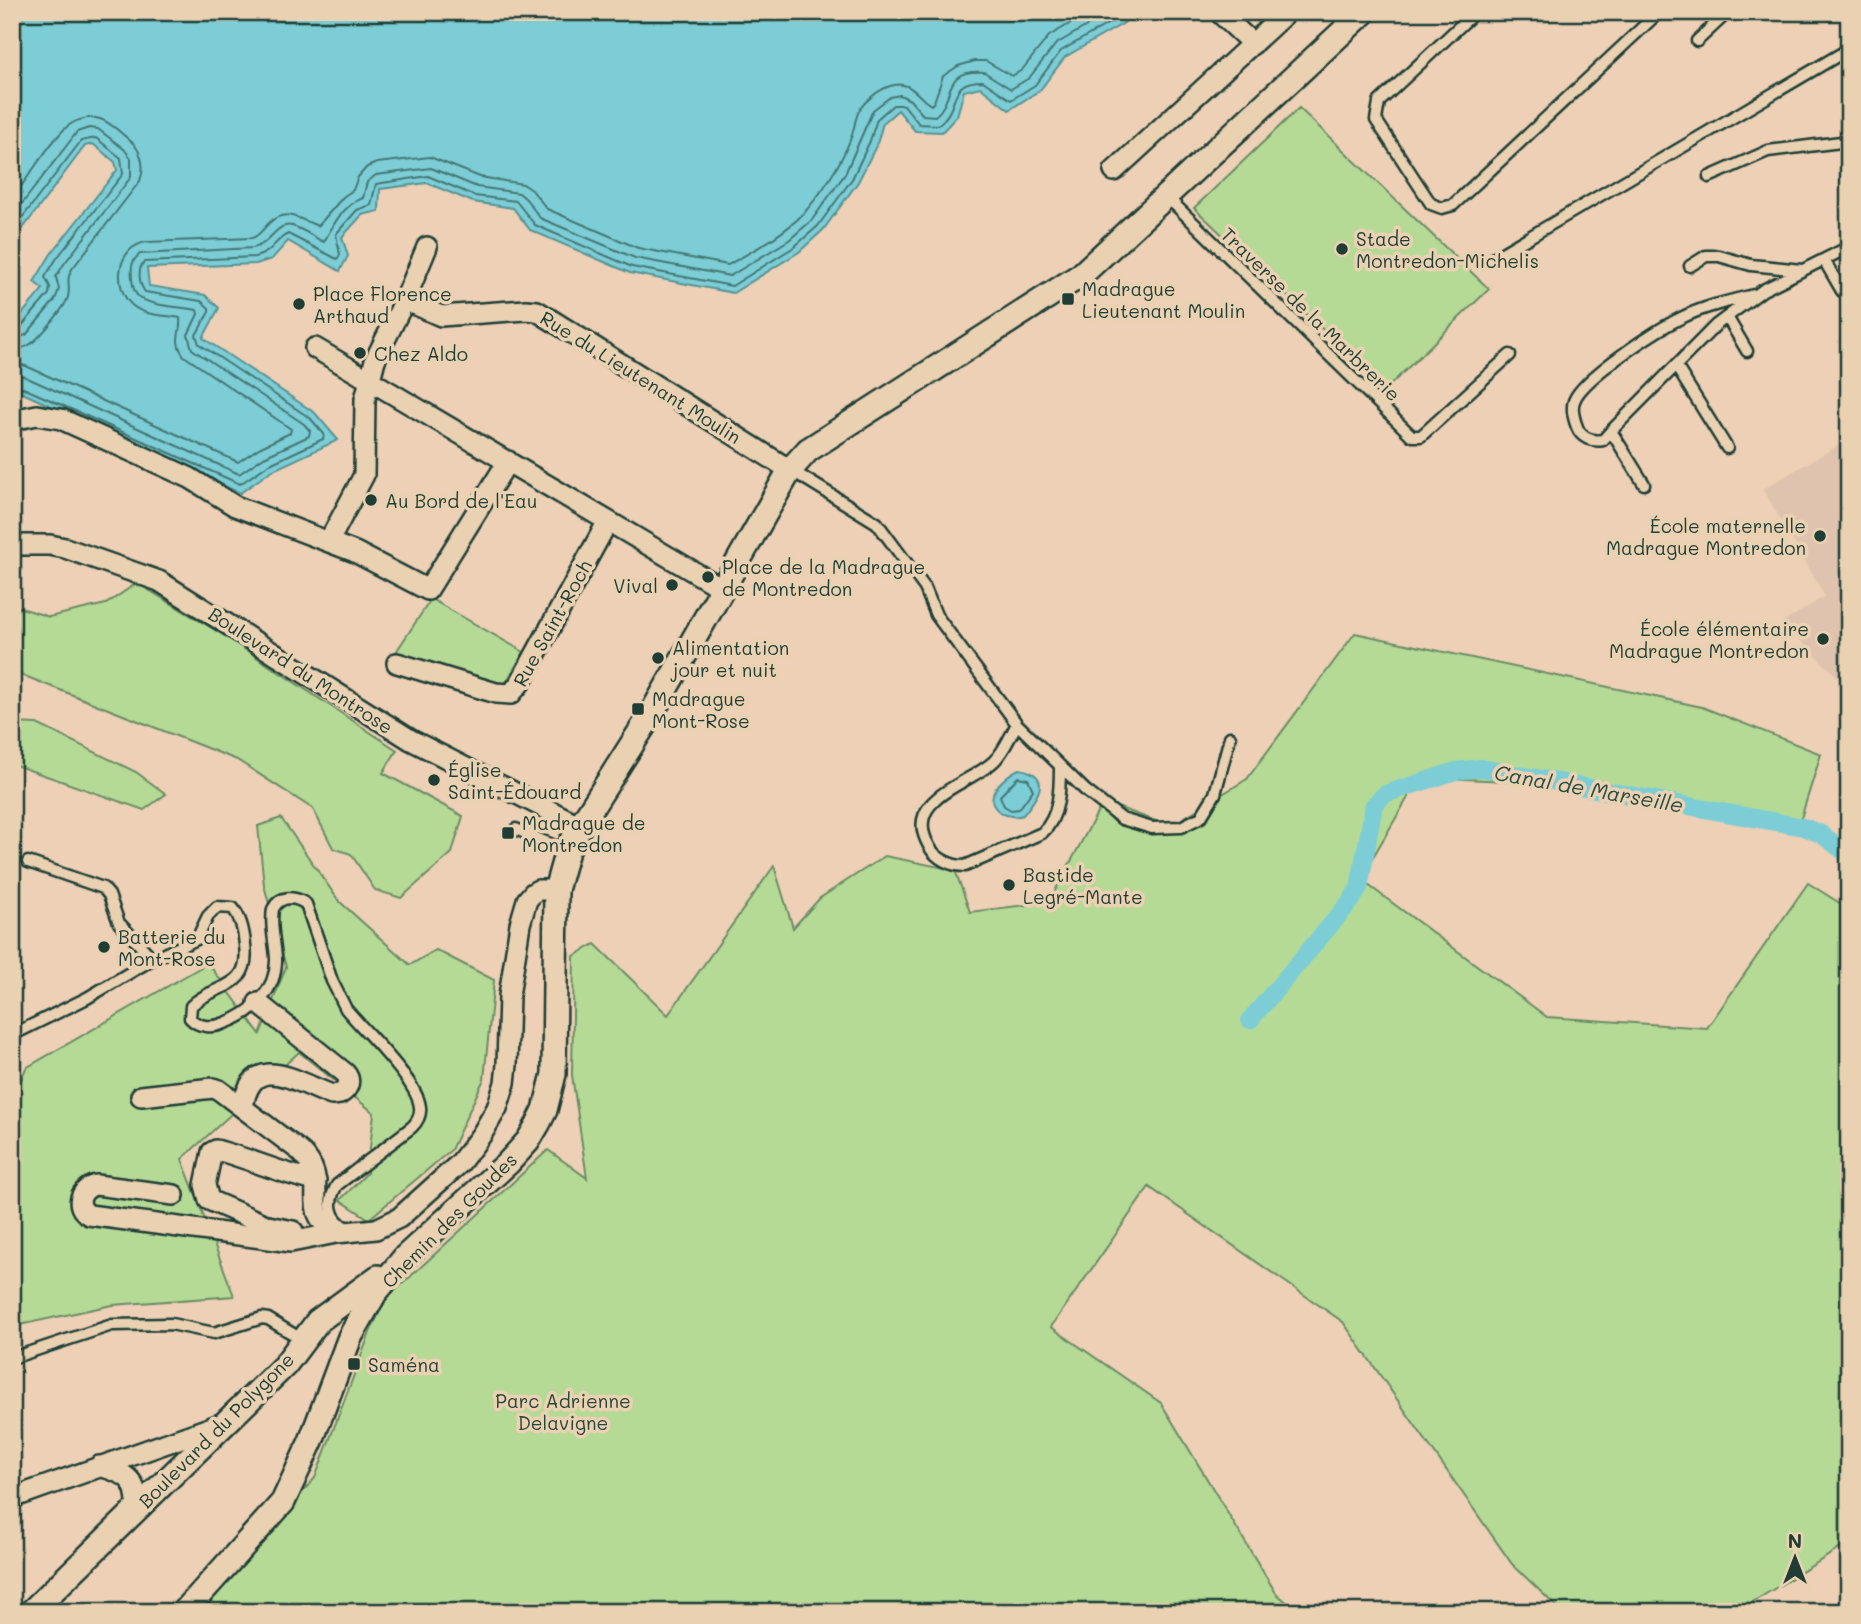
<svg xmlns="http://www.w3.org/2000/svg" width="1861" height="1624" viewBox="0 0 1861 1624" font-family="Mali,sans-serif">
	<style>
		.built { fill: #e0c3ae }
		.green { fill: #b5da96; stroke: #6a8c65; stroke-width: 2 }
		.water { fill: #7ccdd6; stroke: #579395; stroke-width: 2 }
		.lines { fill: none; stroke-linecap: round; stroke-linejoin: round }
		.shore { stroke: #447775; stroke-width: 2 }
		.canal { stroke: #7ccdd6; stroke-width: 18 }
		.service-casing { stroke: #1f3d34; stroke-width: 15 }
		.minor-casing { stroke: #1f3d34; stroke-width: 24 }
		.tertiary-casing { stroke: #1f3d34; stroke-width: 28 }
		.service { stroke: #ead1b2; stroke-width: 10 }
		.minor { stroke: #ead1b2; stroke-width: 19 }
		.tertiary { stroke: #ead1b2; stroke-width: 23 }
		.poi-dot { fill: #1f3d34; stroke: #ead1b2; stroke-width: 2.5 }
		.labels { text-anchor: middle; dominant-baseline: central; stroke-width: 7; stroke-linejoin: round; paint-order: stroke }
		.poi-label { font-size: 19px; fill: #1f3d34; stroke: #ead1b2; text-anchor: start }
		.street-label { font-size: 19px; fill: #1f3d34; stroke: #ead1b2 }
		.park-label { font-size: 19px; fill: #264539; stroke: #ead1b2 }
		.water-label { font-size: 21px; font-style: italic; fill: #284b44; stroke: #ead1b2 }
	</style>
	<rect width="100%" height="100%" fill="#edd0b5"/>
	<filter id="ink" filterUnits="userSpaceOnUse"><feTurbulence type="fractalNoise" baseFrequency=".0143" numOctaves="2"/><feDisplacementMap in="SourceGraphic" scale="14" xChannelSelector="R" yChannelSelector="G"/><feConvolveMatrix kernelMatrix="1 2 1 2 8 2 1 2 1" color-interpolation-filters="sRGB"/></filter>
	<g filter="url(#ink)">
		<path class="built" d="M1849,439V688L1782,623L1825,596L1763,489Z"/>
		<path class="green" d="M1299,108L1489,289L1386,389L1194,208Z
			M137,583L223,635L397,750L383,773L463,816L452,853L401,898L375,890L351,854L333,848L313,809L237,760L12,671V605L49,617L106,604Z
			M431,599L524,652L502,689L394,655Z
			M1355,633L1702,707L1821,754L1800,821L1614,786L1420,777L1360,879L1547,1017L1707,1028L1808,883L1849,909V1551L1846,1545L1736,1612H1562L1512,1564L1343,1322L1149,1187L1051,1327L1161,1403L1276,1593L1298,1612H195L315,1478L371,1330L386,1299L548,1150L587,1178L572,1075L574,956L595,944L668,1015L774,866L793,928L820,898L885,856L955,870L970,912L1049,902L1103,802L1170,826L1247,779Z
			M12,723L37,724L136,772L166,794L144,810L12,764Z
			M281,818L339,901L410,965L436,950L494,980L484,1079L451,1150L369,1219L340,1200L367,1173L374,1113L299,1052L182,1159L234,1296L112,1305L15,1326L12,1323V1103L26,1068L208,963L260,1034L286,967L264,885L258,826Z"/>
		<path class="water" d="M12,12H1132L1124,23L1065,57L1040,90L1009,110L980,87L964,91L957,116L942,132L915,131L898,110L883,123L877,144L858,182L823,230L799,252L733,293L630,273L530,230L513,208L473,202L427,183L380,189L379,211L362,215L342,237L348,256L340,271L288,241L272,259L256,264L147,268L149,286L205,295L219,308L203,338L315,413L338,440L271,471L240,493L12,388V326L43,289L34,282L51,254L117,170L115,162L93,144L85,146L12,243Z
			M1020,769C1055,776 1036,799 1023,815C1009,820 986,810 994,792C998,783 1012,771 1020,769Z"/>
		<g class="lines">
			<path class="shore" d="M12,199C26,181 53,137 69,125C78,119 90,116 100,119C110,122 119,131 127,138C141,148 146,165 140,181L72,269C65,281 71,285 68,297C65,308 39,339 29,345C23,349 18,349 12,350
				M12,217L77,132L89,128L98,129L124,149L131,158V177L64,264L56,277L59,289L55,300L26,335L12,339
				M12,231L81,141L96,138L121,158L123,174L57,258L45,277L50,287L49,294L20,328L12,330
				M12,363L26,366L238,462L259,448L290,433L291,429L184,356C172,339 182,333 180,318C166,315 145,316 133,306C112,289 116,246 147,242L252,238C260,235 263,229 269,223C286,207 301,220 318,226L343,197L353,190L358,177L367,167L377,163L430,157L480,177L523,184L532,190L547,209L638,248L728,265C754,250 783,235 804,213C823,191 842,162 852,135C855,126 855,117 860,109C866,100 880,89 890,86C911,79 917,97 931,105L934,102L943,76L958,66L975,61H986L1012,76L1022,70L1049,36L1090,12
				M12,374L21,375L239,474L264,457L309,436L310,431L304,424L192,349L188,335L198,314L197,310C183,307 145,306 137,295C133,291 133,285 132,279C131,268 131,261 140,254L253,248C271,244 276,222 292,226C304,229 314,238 324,242C333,225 343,205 363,198L367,182L376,175L431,168L477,187L519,193L526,199L540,218L635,258L730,276L789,240L812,220L845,174L873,110L890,97L900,95L910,100L923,115L935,116C957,99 939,69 984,72L1011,89L1029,78L1056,44L1111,12
				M12,383L240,484L268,465L323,439L324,434L310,418L199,344L196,335L209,312V308L201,301L145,292C139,284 137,269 144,262L255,257C274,252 274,240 288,234L337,259L340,255L336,234L357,210L371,205L376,184L428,176L475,196L516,201L535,225L632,267L732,286L794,247L818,226L852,179L870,141L877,119L893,105H904L919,124L938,125C963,106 945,81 983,81L1011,100L1035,85L1061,51L1118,18L1123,12
				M1018,777L1028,779L1033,790L1019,809L1011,810L1004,806L1000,796Z"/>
			<path class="canal" d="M1250,1020L1351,901L1359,888L1374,805L1385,794L1456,771L1481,768L1803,827L1821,834L1849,855"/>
			<defs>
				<path id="service" d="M1475,12L1379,102L1376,120L1431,204L1442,208L1453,205L1659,12
					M1697,41L1728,12
					M1709,177L1768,151L1849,141
					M1166,196L1412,436H1421L1510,355
					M1492,259L1849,49
					M1824,260L1842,291
					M1690,266L1706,256H1719L1751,265L1802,270
					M1727,317L1747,351
					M1676,366L1727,448
					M1611,431L1603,440C1592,442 1581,438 1577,427C1574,419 1571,409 1574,401C1582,378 1658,329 1681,318C1703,307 1729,301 1754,295
					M791,470L877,523L925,588L936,615L1017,724L1086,791L1122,819L1152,828L1181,827L1201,817L1215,794L1230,737
					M1644,484L1611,431L1716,325L1763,290L1849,247
					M1017,724C1010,736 1004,752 994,761C971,784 901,798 929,846C936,859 951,866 965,866L1042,833C1060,817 1060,788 1060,766
					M516,829L566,851
					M28,862L103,888L109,895L119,923L153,959L197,939L208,916L217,907L233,908C241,918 244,933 245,945C251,992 215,982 191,1006L190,1018C199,1028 213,1028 225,1023C253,1013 277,990 276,958C275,942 270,925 273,909C280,895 295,896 306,904L332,981L346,1009C364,1031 417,1080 420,1107C421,1115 418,1121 412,1127L337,1185C327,1202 329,1219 347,1228
					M12,1035L87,998L153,959
					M12,1358L112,1325L171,1324L214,1333L262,1318L268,1319L303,1340"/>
				<path id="minor" d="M1223,12L1222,15L1253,44
					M1114,171L1287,12
					M405,300L441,316L526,310L537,311L790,470
					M315,348L723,589
					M12,420L37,415L61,419L190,478L235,506L355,552L428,590L508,461
					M329,541L364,475L365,399L375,360L405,300L427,247
					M12,545H50L65,548L159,581L411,740L580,826
					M397,663L496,693L511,694L520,683L608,521
					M141,1096L213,1088L219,1090L300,1151C334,1183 296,1209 336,1233
					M243,1108C251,1049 296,1082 332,1095L340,1094C348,1089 352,1081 345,1073L258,1003
					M174,1195L96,1185C81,1188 73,1206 89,1215L291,1242L336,1233L376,1229L399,1218L460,1163L482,1134L497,1108L505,1083L507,1065L509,996L520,924L527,900L533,893L538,890H556
					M293,1231L268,1226L209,1200L205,1185L212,1152L216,1150C251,1159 282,1174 316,1181
					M99,1466C125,1473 138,1478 137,1508
					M12,1498L226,1422"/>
				<path id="tertiary" d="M31,1612L285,1365L318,1321L378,1277
					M184,1612L283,1502L311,1441L350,1337L375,1293L406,1256L508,1163L528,1141L538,1124L545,1110L554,1074L556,890L567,851L580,826L650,716L790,470L808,450L1081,275L1364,12"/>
			</defs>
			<use href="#service" class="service-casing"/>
			<use href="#minor" class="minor-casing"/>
			<use href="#tertiary" class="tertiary-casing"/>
			<use href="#service" class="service"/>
			<use href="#minor" class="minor"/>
			<use href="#tertiary" class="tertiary"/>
		</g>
	</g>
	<g class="poi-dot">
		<circle cx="1342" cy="249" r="7"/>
		<rect x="1061" y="292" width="14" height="14" rx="3.5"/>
		<circle cx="299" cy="304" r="7"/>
		<circle cx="360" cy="353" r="7"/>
		<circle cx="371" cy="500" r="7"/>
		<circle cx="1820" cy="536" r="7"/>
		<circle cx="708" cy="577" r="7"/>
		<circle cx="672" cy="585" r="7"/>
		<circle cx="1823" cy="639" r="7"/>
		<circle cx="658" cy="658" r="7"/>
		<rect x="631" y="702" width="14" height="14" rx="3.5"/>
		<circle cx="434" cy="780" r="7"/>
		<rect x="501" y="826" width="14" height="14" rx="3.5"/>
		<circle cx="1009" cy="885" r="7"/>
		<circle cx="104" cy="947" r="7"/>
		<rect x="347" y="1357" width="14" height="14" rx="3.5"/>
	</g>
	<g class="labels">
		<g class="poi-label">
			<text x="1356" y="238">Stade<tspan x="1356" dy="22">Montredon-Michelis</tspan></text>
			<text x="1082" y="288">Madrague<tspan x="1082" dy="22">Lieutenant Moulin</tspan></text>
			<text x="313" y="293">Place Florence<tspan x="313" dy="22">Arthaud</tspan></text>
			<text x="374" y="353">Chez Aldo</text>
			<text x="385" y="500">Au Bord de l'Eau</text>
			<text x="1806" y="525" text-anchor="end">École maternelle<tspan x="1806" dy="22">Madrague Montredon</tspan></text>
			<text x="722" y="566">Place de la Madrague<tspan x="722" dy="22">de Montredon</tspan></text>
			<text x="658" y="585" text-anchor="end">Vival</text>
			<text x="1809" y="628" text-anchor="end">École élémentaire<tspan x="1809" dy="22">Madrague Montredon</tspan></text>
			<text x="672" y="647">Alimentation<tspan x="672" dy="22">jour et nuit</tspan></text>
			<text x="652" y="698">Madrague<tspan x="652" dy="22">Mont-Rose</tspan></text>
			<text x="448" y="769">Église<tspan x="448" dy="22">Saint-Édouard</tspan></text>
			<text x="522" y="822">Madrague de<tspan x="522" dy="22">Montredon</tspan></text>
			<text x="1023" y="874">Bastide<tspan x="1023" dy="22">Legré-Mante</tspan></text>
			<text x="118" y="936">Batterie du<tspan x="118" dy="22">Mont-Rose</tspan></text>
			<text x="368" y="1364">Saména</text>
		</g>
		<g class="street-label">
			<text transform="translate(1311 314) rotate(44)">Traverse de la Marbrerie</text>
			<text transform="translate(641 377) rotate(32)">Rue du Lieutenant Moulin</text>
			<text transform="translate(552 623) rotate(-61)">Rue Saint-Roch</text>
			<text transform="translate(301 670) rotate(33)">Boulevard du Montrose</text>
			<text transform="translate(449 1220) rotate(-45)">Chemin des Goudes</text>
			<text transform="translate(216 1430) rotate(-45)">Boulevard du Polygone</text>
		</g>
		<g class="park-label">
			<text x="563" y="1400">Parc Adrienne<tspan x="563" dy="22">Delavigne</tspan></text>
		</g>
		<g class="water-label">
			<text transform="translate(1589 788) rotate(10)">Canal de Marseille</text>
		</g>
	</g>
	<rect width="1861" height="1624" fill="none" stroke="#ead1b2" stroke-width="42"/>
	<rect x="21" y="21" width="1819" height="1582" fill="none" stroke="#1f3d34" stroke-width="2.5" filter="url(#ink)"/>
	<g transform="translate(1795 1558)" stroke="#ead1b2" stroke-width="5" paint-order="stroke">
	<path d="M0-5L12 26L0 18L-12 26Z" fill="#1f3d34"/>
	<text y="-10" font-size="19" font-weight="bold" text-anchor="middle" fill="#1f3d34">N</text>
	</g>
</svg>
